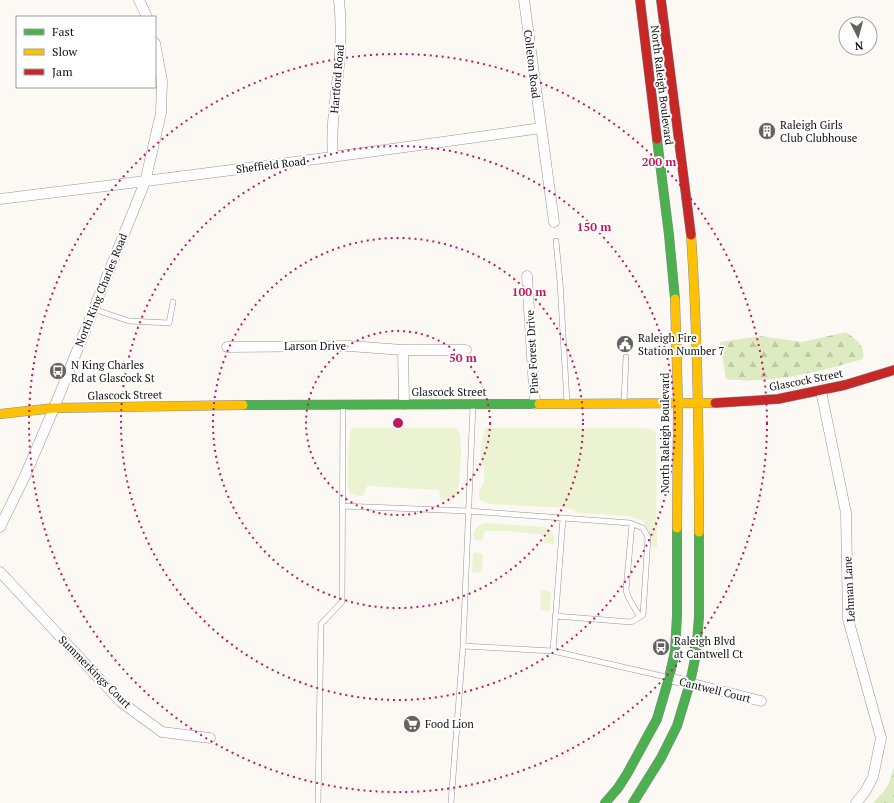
<svg xmlns="http://www.w3.org/2000/svg" width="894" height="803" viewBox="0 0 894 803" font-family="'PT Serif',serif">
	<style>
		.green { fill: #ecf3d3 }
		.forest { fill: url(#forest-firs) }
		.lines { fill: none; stroke-linecap: round; stroke-linejoin: round }
		.lane-casing { stroke: #969593; stroke-width: 6 }
		.street-casing { stroke: #969593; stroke-width: 11 }
		.fast-casing { stroke: #8d8c8a; stroke-width: 10 }
		.slow-casing { stroke: #8d8c8a; stroke-width: 10 }
		.jam-casing { stroke: #8d8c8a; stroke-width: 10 }
		.lane { stroke: #fffefe; stroke-width: 5 }
		.street { stroke: #fffefe; stroke-width: 10 }
		.fast { stroke: #4caf50; stroke-width: 9 }
		.slow { stroke: #ffc107; stroke-width: 9 }
		.jam { stroke: #c62828; stroke-width: 9 }
		.ring { fill: none; stroke: #c2185b; stroke-width: 2; stroke-dasharray: 2 4 }
		.labels { text-anchor: middle; dominant-baseline: central; stroke-width: 4; stroke-linejoin: round; paint-order: stroke }
		.street-label { font-size: 11px; fill: #101010; stroke: #fff }
		.poi-label { font-size: 11px; fill: #101010; stroke: #fff; text-anchor: start }
		.centre { fill: #c2185b; stroke: #fff; stroke-width: 2 }
		.ring-label { font-size: 12px; text-anchor: middle; font-weight: bold; fill: #c2185b; stroke: #fff; stroke-width: 4; stroke-linejoin: round; paint-order: stroke }
	</style>
	<defs>
		<pattern id="forest-firs" width="22" height="20" patternUnits="userSpaceOnUse"><rect width="22" height="20" fill="#deebc1"/><path d="M5 1l3.5 6h-7zM16 11l3.5 6h-7z" fill="#bdc8a5"/></pattern>
	</defs>
	<rect width="100%" height="100%" fill="#fcf9f5"/>
	<path class="green" d="M352,428H457C465,437 459,483 457,496L451,500H441L439,490L367,486L364,495L358,496L350,494C345,483 349,447 350,433Z
		M486,428H643L654,430L656,433L657,548L651,547L652,538L648,529L642,521L630,516L579,513L567,508L491,504L481,501C475,490 482,490 484,481C484,477 485,471 484,468C484,466 482,464 481,462C480,455 482,433 486,428Z
		M486,523L544,527C553,530 555,535 554,544L544,543L545,535L507,531H485L483,539L481,540H475L473,536C475,528 477,524 486,523Z
		M474,552L483,554L482,572L473,573L472,570L473,553Z
		M543,590L551,592L550,609L548,611L541,610L540,609L541,591Z"/>
	<path class="forest" d="M846,332C857,341 865,344 863,359C821,371 769,385 726,379L720,342L761,336L802,342Z
		M894,767V803H873L888,786Z"/>
	<g class="lines">
		<defs>
			<path id="lane" d="M556,241L560,282L567,403
				M93,309L129,321L169,323L173,302
				M624,403L626,357
				M473,405L463,646L553,651L666,677
				M342,506L468,511L563,518L553,651
				M632,524L626,590C628,600 635,608 640,617
				M555,616L631,622L643,615L648,537L643,528L630,523L563,518
				M318,803L321,624L342,602L343,405
				M451,803L463,646"/>
			<path id="street" d="M139,0L147,17
				M524,0L554,222
				M333,157C330,123 338,87 340,53C341,35 341,17 339,0
				M0,199C181,177 361,154 541,128
				M527,276L535,404
				M227,347L349,346L403,350L404,404
				M403,350H466
				M821,391L846,513L848,619L881,738L873,777L865,792L856,803
				M0,527L25,476L54,408L145,182L161,113L162,81L155,43
				M0,572L121,702L162,732L210,738
				M669,678L761,701"/>
			<path id="fast" d="M657,139L669,235L675,299
				M243,405L539,404
				M605,803L618,788L627,774L657,719L669,678L675,651L677,615V528
				M633,803L661,758L677,726L690,683L696,654L699,617V532"/>
			<path id="slow" d="M691,235C698,334 699,432 699,532
				M675,299L678,404L677,528
				M539,404L715,403
				M0,414L54,408L243,405"/>
			<path id="jam" d="M640,0L657,139
				M661,0L691,235
				M715,403L778,399L845,385L894,370"/>
		</defs>
		<use href="#lane" class="lane-casing"/>
		<use href="#street" class="street-casing"/>
		<use href="#fast" class="fast-casing"/>
		<use href="#slow" class="slow-casing"/>
		<use href="#jam" class="jam-casing"/>
		<use href="#lane" class="lane"/>
		<use href="#street" class="street"/>
		<use href="#fast" class="fast"/>
		<use href="#slow" class="slow"/>
		<use href="#jam" class="jam"/>
	</g>
	<g class="ring">
		<circle cx="398" cy="423" r="92"/>
		<circle cx="398" cy="423" r="185"/>
		<circle cx="398" cy="423" r="277"/>
		<circle cx="398" cy="423" r="369"/>
	</g>
	<defs>
		<symbol id="building-disc" viewBox="-11 -11 22 22"><circle r="9.5" fill="#636260" stroke="#fff"/><path d="M-4-6H4V6H1V3H-1V6H-4ZM-2.5-4.3h1.7v1.8h-1.7ZM.8-4.3h1.7v1.8H.8ZM-2.5-1h1.7V.8h-1.7ZM.8-1h1.7V.8H.8Z" fill="#fff"/></symbol>
		<symbol id="civic-disc" viewBox="-11 -11 22 22"><circle r="9.5" fill="#636260" stroke="#fff"/><path d="M-.6-6.5H3V-4.5H.6V-3L4-1V1h2V6H-6V1h2V-1L-.6-3ZM-1.2 2.5V6h2.4V2.5Z" fill="#fff"/></symbol>
		<symbol id="bus-disc" viewBox="-11 -11 22 22"><circle r="9.5" fill="#636260" stroke="#fff"/><path d="M-5-6H5V4H4V6H2V4H-2V6H-4V4H-5ZM-3.5-4V0h7V-4ZM-3.5 1.2v1.5H-2V1.2ZM2 1.2v1.5H3.5V1.2Z" fill="#fff"/></symbol>
		<symbol id="supermarket-disc" viewBox="-11 -11 22 22"><circle r="9.5" fill="#636260" stroke="#fff"/><path d="M-6-5.5h2.5l.6 2H6L4.5 2H-2.5L-4.4-4H-6ZM-1.5 3.2a1.3 1.3 0 1 0 .1 0ZM3 3.2a1.3 1.3 0 1 0 .1 0Z" fill="#fff"/></symbol>
	</defs>
	<g fill-rule="evenodd">
		<use href="#building-disc" x="757" y="121" width="20" height="20"/>
		<use href="#civic-disc" x="615" y="334" width="20" height="20"/>
		<use href="#bus-disc" x="48" y="361" width="20" height="20"/>
		<use href="#bus-disc" x="651" y="637" width="20" height="20"/>
		<use href="#supermarket-disc" x="402" y="714" width="20" height="20"/>
	</g>
	<g class="labels">
		<g class="street-label">
			<text transform="translate(532 64) rotate(83)">Colleton Road</text>
			<text transform="translate(337 79) rotate(-85)">Hartford Road</text>
			<text transform="translate(662 85) rotate(83)">North Raleigh Boulevard</text>
			<text transform="translate(271 165) rotate(-7)">Sheffield Road</text>
			<text transform="translate(101 290) rotate(-68)">North King Charles Road</text>
			<text x="315" y="346">Larson Drive</text>
			<text transform="translate(532 352) rotate(-93)">Pine Forest Drive</text>
			<text transform="translate(806 380) rotate(-11)">Glascock Street</text>
			<text x="449" y="392">Glascock Street</text>
			<text transform="translate(125 395) rotate(-1)">Glascock Street</text>
			<text transform="translate(665 433) rotate(-90)">North Raleigh Boulevard</text>
			<text transform="translate(849 589) rotate(-93)">Lehman Lane</text>
			<text transform="translate(95 672) rotate(45)">Summerkings Court</text>
			<text transform="translate(715 690) rotate(14)">Cantwell Court</text>
		</g>
		<g class="poi-label">
			<text x="780" y="125">Raleigh Girls<tspan x="780" dy="13">Club Clubhouse</tspan></text>
			<text x="638" y="338">Raleigh Fire<tspan x="638" dy="13">Station Number 7</tspan></text>
			<text x="71" y="365">N King Charles<tspan x="71" dy="13">Rd at Glascock St</tspan></text>
			<text x="674" y="641">Raleigh Blvd<tspan x="674" dy="13">at Cantwell Ct</tspan></text>
			<text x="425" y="724">Food Lion</text>
		</g>
	</g>
	<circle cx="398" cy="423" r="6" class="centre"/>
	<g class="ring-label">
		<text x="659" y="166">200 m</text>
		<text x="594" y="231">150 m</text>
		<text x="529" y="296">100 m</text>
		<text x="463" y="362">50 m</text>
	</g>
	<rect x="16" y="16" width="140" height="72" fill="#ffffff" stroke="#9f9f9f"/>
	<rect x="24" y="29" width="20" height="6" fill="#4caf50" stroke="#9f9f9f"/>
	<text x="52" y="36" font-size="12" fill="#101010">Fast</text>
	<rect x="24" y="49" width="20" height="6" fill="#ffc107" stroke="#9f9f9f"/>
	<text x="52" y="56" font-size="12" fill="#101010">Slow</text>
	<rect x="24" y="69" width="20" height="6" fill="#c62828" stroke="#9f9f9f"/>
	<text x="52" y="76" font-size="12" fill="#101010">Jam</text>
	<g transform="translate(858 36) rotate(174)"><circle r="19" fill="#ffffff" stroke="#9f9f9f"/>
	<path d="M0-3L7 15L0 10L-7 15Z" fill="#636260"/>
	<text y="-6" font-size="11" font-weight="bold" text-anchor="middle" fill="#101010">N</text>
	</g>
</svg>
